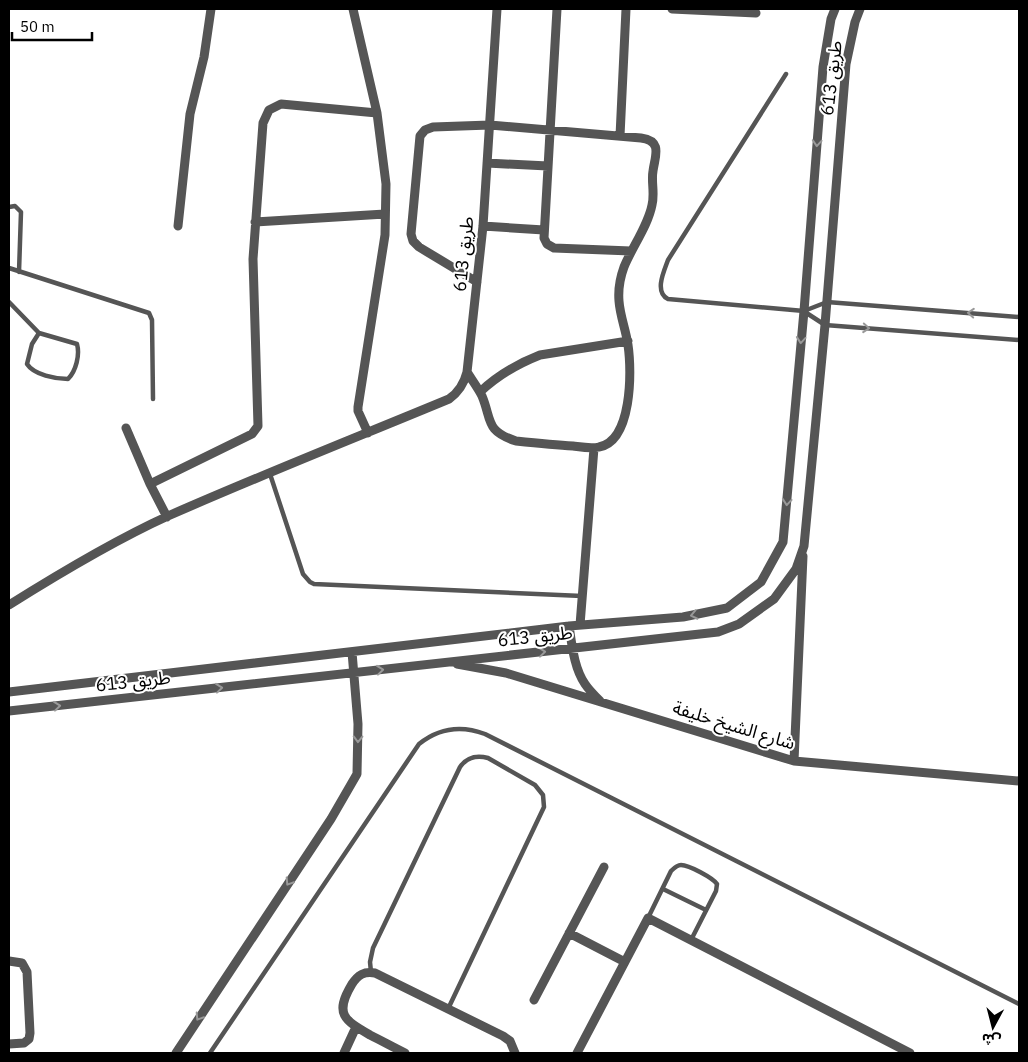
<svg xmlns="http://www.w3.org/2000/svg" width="1028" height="1062" viewBox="0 0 1028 1062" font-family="'IBM Plex Sans','Noto Sans Arabic',sans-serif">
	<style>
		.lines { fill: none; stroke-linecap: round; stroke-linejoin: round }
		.lane { stroke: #555; stroke-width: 4.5 }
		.street { stroke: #555; stroke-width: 9 }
		.oneway { stroke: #999 }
		.labels { text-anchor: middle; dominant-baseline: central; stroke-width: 4; stroke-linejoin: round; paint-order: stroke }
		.street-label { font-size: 18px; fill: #000; stroke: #fff }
	</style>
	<rect width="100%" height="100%" fill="#fff"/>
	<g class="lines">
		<path class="lane" d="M786,74L668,260C664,271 654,292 668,299L804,311L827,302L1019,317
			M9,207L15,206L21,212L19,272
			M9,268L149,313L152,320L153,399
			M9,302L39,333L77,344C80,355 76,371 68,379C56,379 34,375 27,364L32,344L39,333
			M805,312L825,325L1019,340
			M270,474L303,574L310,582L314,584L582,596
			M663,889L706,910
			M648,918L671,871C674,868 677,865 681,865C689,865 713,878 717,884L716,891L691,940
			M371,972L370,962L373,948L460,767C467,757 477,755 488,758L535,785L543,795L544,807L448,1009
			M210,1053L419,744C439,728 461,725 485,734L1019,1004"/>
		<path class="street" d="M353,9L377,113L386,184L385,235L358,407V411L368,433
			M557,9L544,238L547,244L554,248L631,251
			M672,9L756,13
			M620,136L626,9
			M487,163L548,166
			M255,222L385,214
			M178,226L190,114L204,57L211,9
			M483,226L544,230
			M467,372C472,380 478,388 482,396C492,420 485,431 516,441C535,443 554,445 573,446C581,447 591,449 599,447C632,441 632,372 628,345C626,330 620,316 619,301C618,289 620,278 624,267C632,247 648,226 652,205C655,193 651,182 653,171C655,156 663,141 641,138L490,125L433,127L425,130L420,136L411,234L413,241L419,247L477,282
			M480,392C498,375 517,364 540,355L628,341
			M126,428L150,484L167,517
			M150,484L252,434L258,426L253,259L263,123L269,110L281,104L377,113
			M9,605C60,573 113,541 168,516C261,475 355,438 449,399C459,392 464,384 467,372L483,226L497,9
			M580,625L594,448
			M569,626C572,645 574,668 585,684C589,690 595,696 600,701
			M457,664L506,673L794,761L1019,781
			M9,692L569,626L683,617L727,608L761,582L783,542L804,311L823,67L831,19L835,9
			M9,711L718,632L739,624L774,599L796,569L804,546L825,325L846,64L855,22L860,9
			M794,761L803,556
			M569,933L625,962
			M9,961L22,963L27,972L30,1033L29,1039L24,1043L9,1044
			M534,1000L604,867
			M176,1053L331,819L357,774L358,724L352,652
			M344,1053L356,1027
			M405,1053C393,1047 382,1041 370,1035C344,1020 334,1014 352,984C358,975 364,971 375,973L503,1036L510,1041L515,1053
			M577,1053L648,918L910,1053"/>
	</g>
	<defs><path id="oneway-chevron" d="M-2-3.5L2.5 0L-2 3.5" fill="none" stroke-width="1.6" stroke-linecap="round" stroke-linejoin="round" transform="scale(1.25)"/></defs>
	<g class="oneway">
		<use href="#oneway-chevron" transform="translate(817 143) rotate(94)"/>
		<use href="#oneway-chevron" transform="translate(971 313) rotate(-176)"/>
		<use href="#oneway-chevron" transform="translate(866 328) rotate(4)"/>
		<use href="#oneway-chevron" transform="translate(801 340) rotate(95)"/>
		<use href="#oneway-chevron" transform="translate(787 502) rotate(95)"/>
		<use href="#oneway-chevron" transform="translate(694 615) rotate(168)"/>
		<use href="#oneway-chevron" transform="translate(542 652) rotate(-6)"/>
		<use href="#oneway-chevron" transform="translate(380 670) rotate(-6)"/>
		<use href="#oneway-chevron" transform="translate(219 688) rotate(-6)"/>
		<use href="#oneway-chevron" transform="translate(57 706) rotate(-6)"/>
		<use href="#oneway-chevron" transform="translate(358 739) rotate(91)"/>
		<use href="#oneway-chevron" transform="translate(289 882) rotate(123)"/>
		<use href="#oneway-chevron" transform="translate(199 1017) rotate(123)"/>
	</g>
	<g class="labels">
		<g class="street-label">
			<text transform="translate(831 78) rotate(-83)">طريق 613</text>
			<text transform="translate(463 254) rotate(-84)">طريق 613</text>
			<text transform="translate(535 636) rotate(-6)">طريق 613</text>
			<text transform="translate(133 681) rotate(-6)">طريق 613</text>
			<text transform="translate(734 725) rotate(17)">شارع الشيخ خليفة</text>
		</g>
	</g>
	<rect width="1028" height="1062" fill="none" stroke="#000000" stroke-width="20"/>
	<g transform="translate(993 1027) rotate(187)" stroke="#ffffff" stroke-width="4" paint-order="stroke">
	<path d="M0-4L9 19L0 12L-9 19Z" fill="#000000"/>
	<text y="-8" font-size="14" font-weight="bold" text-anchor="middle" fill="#000000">ش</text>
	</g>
	<path d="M12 32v8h80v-8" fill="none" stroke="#000000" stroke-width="2.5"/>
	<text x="20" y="32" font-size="15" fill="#000000" stroke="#ffffff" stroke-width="4" paint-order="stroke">50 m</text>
</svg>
